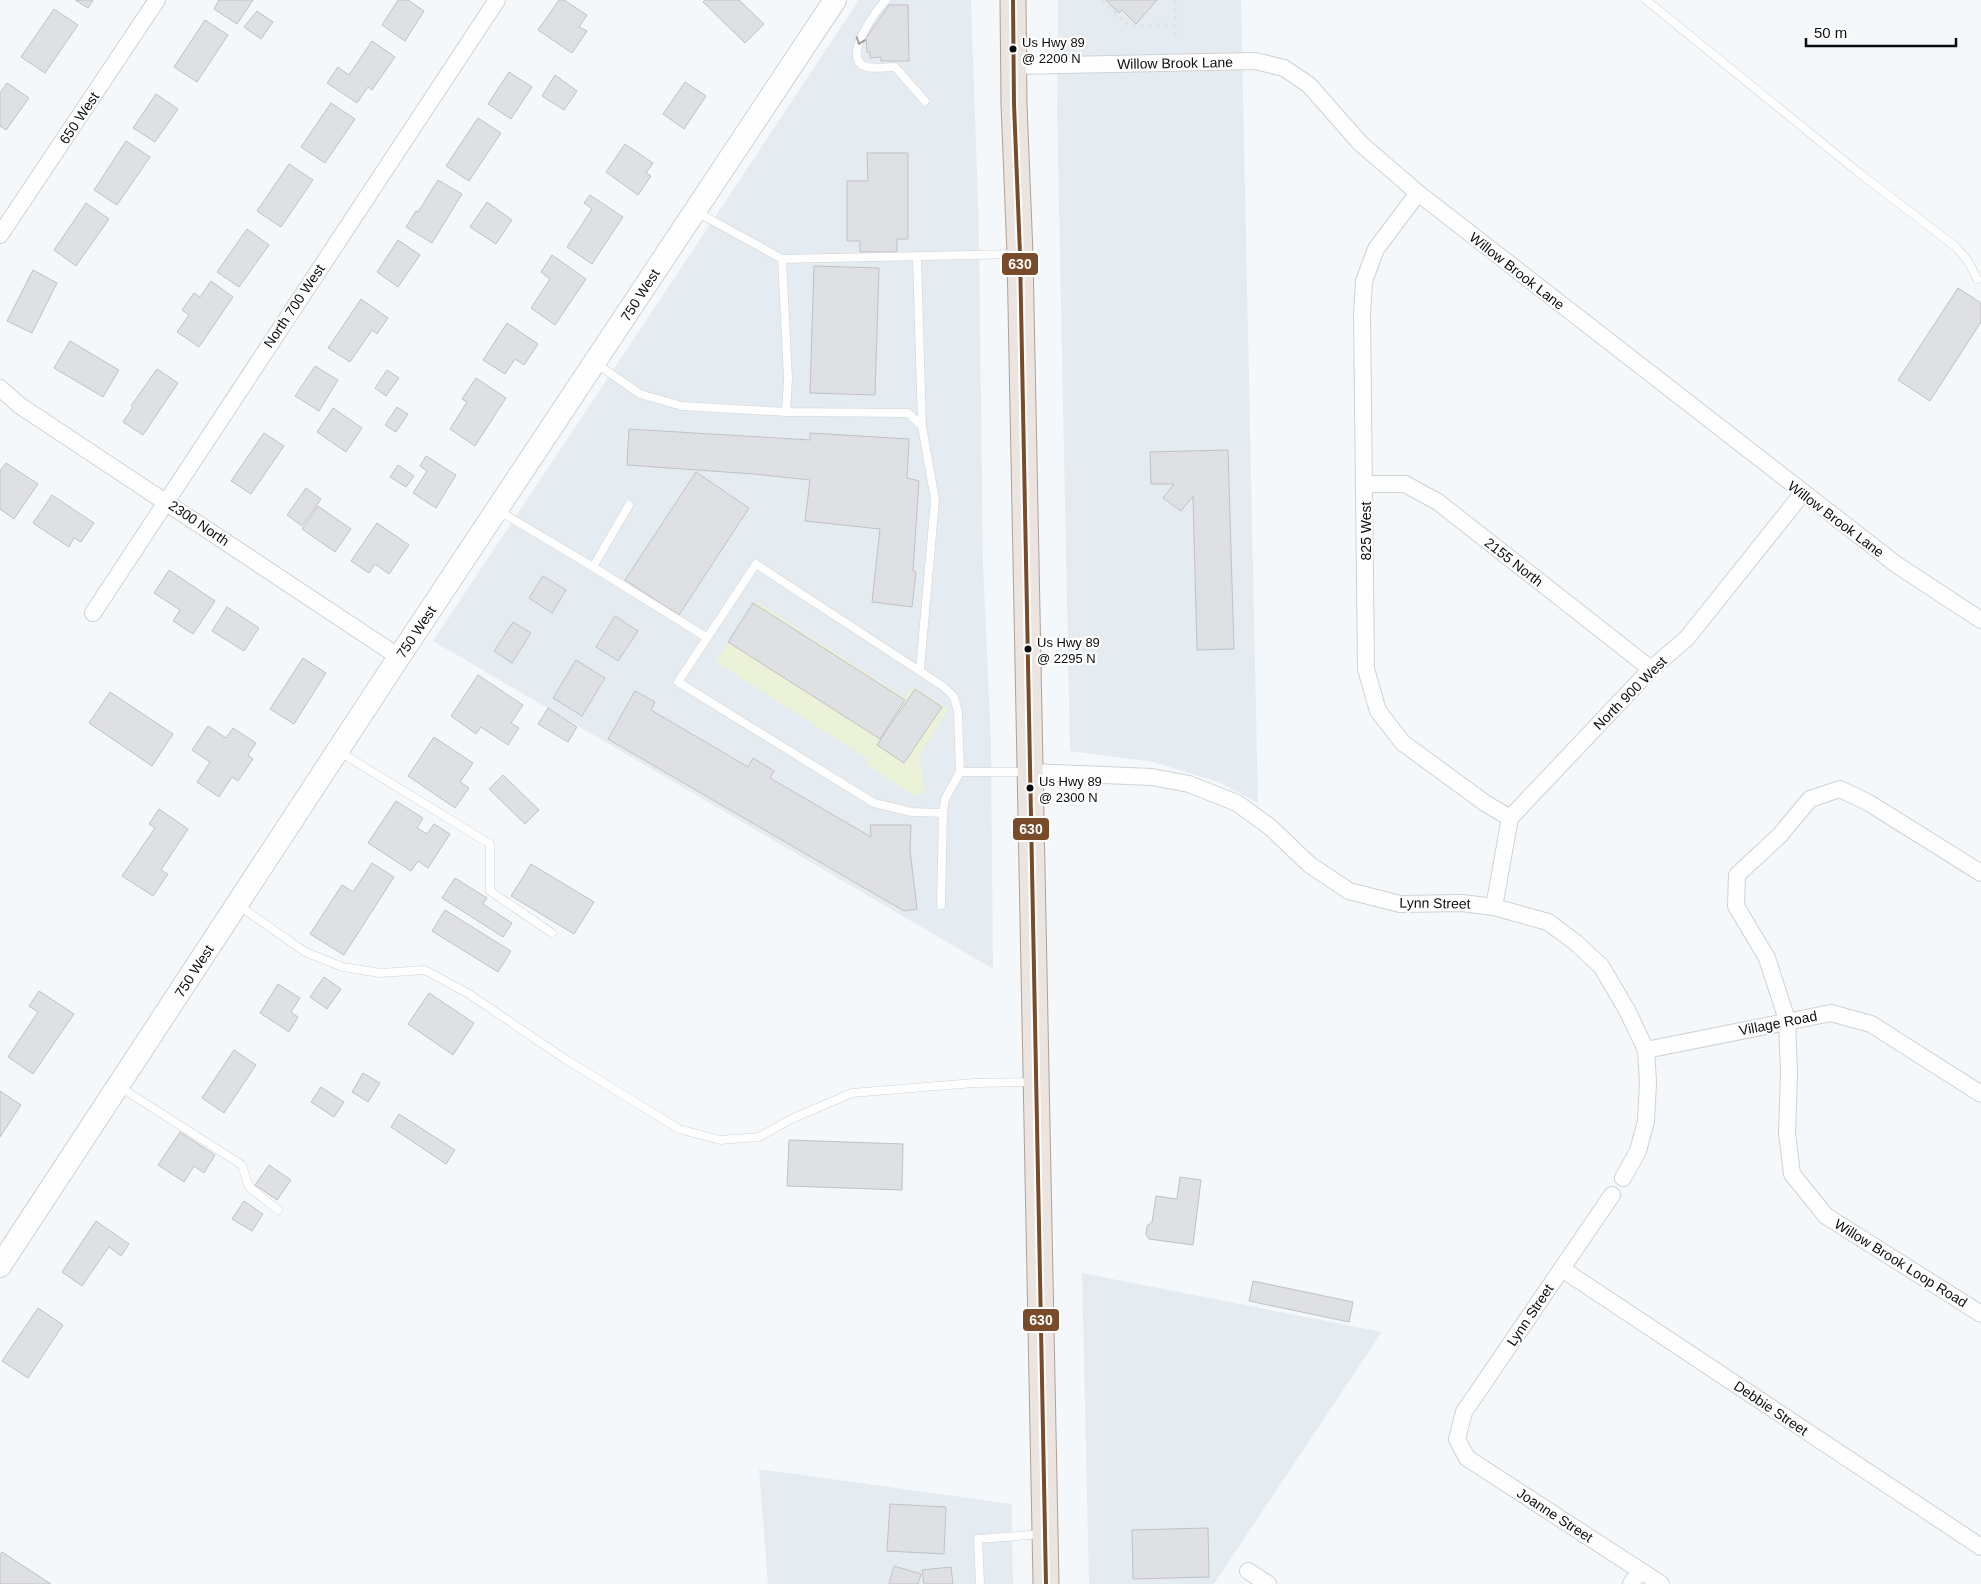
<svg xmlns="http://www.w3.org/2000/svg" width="1981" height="1584" viewBox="0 0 1981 1584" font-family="Arial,sans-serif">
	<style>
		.built { fill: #e4ecf2 }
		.green { fill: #ebf2d7 }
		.building { fill: #dfe0e3; stroke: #c0c1c3 }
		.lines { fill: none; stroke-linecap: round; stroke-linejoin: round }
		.lane-casing { stroke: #cfd2d3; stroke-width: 9 }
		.street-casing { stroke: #cfd2d3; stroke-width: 18 }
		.secondary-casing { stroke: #cfd2d3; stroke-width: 24 }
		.primary-casing { stroke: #afa197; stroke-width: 27 }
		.path { stroke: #e1e2e3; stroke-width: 3; stroke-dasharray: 4 4; stroke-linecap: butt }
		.lane { stroke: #fefefe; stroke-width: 8 }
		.street { stroke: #fefefe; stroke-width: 16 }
		.secondary { stroke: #fefefe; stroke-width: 22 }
		.primary { stroke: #ece4df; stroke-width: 25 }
		.bus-1-casing { stroke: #fff; stroke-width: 8 }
		.bus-1 { stroke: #7a4b2a; stroke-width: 4 }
		.oneway { stroke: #9d9d9e }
		.bus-dot { fill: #0b0c0e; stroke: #fff; stroke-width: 2 }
		.labels { text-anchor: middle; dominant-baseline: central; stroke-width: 4.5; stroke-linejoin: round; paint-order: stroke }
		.bus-label { font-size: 13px; fill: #0b0c0e; stroke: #fff; text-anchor: start }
		.street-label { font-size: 14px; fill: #0b0c0e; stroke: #fff }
		.line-badge { stroke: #fff; stroke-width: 2 }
		.badge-label { font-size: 14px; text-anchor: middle; font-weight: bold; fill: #fff }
	</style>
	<rect width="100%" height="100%" fill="#f5f8fb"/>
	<path class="built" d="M859,0H971L979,232L983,563L991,742L993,969L433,641Z
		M1058,0H1241L1258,803L1219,782L1153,762L1070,751L1057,111Z
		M1082,1273L1382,1332L1214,1584H1089Z
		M759,1469L1012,1504L1013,1584H768Z"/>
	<path class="green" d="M755,601L905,698L913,686L948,709L919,755L924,789L921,795H913L866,764L868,759L716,662Z"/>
	<path class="building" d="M75,0H93L88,8Z
		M219,0H253L237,24L214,9Z
		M398,0H408L424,11L405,41L382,25Z
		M559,0H564L587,15L579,27L587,31L572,53L538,30Z
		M705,0H739L764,24L745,43L703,2Z
		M1106,0H1157L1136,24L1122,10L1119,13Z
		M889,5H908L909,61H881V57L870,58V52H867L866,38Z
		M54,9L78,25L45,73L21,57Z
		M257,11L273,22L261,39L244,27Z
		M205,20L228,35L197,82L174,67Z
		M372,41L395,57L372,90L368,87L357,103L327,83L338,67L349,75Z
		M509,72L532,87L511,119L488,104Z
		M555,75L577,91L564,110L542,96Z
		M685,82L706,96L684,129L663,114Z
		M7,83L29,98L6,130L0,126V93Z
		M156,94L178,109L155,142L133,128Z
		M331,103L355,119L325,163L301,147Z
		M478,118L501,133L469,181L446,166Z
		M126,141L150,157L117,205L94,190Z
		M625,144L653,163L646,173L651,176L638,195L606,172Z
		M867,153H908V239H897V252H860V241H847V181H868Z
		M289,164L313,180L281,227L257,211Z
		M438,180L462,194L432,243L406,227L416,211L418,212Z
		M590,195L623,217L592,264L567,247L592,209L584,203Z
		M487,202L512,220L496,244L470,227Z
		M86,203L109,219L76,266L54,250Z
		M247,229L269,245L239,287L217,272Z
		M398,240L420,255L398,287L377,272Z
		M552,255L586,279L555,325L531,308L550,279L541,272Z
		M814,266L879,268L875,395L810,393Z
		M33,270L57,283L32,333L7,321Z
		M211,281L233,297L199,347L177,332L189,315L182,310L194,293L200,297Z
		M1958,288L1981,303V322L1930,401L1898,380Z
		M361,299L388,318L377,334L372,330L350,362L328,348Z
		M507,323L538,344L524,365L515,359L505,374L483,360Z
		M70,341L119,370L103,397L54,368Z
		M315,366L338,380L319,411L295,396Z
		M157,369L178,383L143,435L123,422L133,407L131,406Z
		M387,370L399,378L386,396L375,388Z
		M476,378L506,398L475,446L450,429L467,402L462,399Z
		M397,407L408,414L396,432L385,425Z
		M333,408L362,428L346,452L317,432Z
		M629,429L810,440V433L909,439L907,478L919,481L913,571L916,572L912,607L872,602L880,529L805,521L810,480L754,474L627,465Z
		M264,433L284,446L251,494L231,481Z
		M1228,450L1234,649L1197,650L1193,496L1181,511L1163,498L1174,484H1151L1150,452Z
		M426,456L456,475L436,508L413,493L427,471L420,466Z
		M6,463L38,484L14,519L0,509V471Z
		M398,465L414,476L406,487L390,477Z
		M696,472L749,508L679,615L625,580Z
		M306,488L321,499L302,526L287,515Z
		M52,495L94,523L81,542L74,538L69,547L33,523Z
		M318,506L351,529L335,552L302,529Z
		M377,523L409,545L389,574L375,564L369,573L351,561Z
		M169,570L215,601L193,634L173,621L180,610L154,593Z
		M543,576L566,590L552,613L529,598Z
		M753,603L905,700L880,739L728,642Z
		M227,607L259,628L244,651L212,631Z
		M615,616L638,631L618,661L596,647Z
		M513,622L531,633L512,663L494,651Z
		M303,658L326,673L294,724L270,709Z
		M576,660L605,678L582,716L553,698Z
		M478,675L523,705L511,723L519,728L508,745L481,727L476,734L451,716Z
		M915,689L942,707L904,763L877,745Z
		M635,691L655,702L651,710L748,767L753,758L774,771L770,778L871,837L870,825H911L910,850L917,909L904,911L608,739Z
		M110,692L173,734L152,766L89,723Z
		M548,708L577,727L568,742L538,724Z
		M208,726L226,738L233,728L256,743L248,755L253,759L238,781L232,777L219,797L197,782L210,762L192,750Z
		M434,737L473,763L460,782L469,788L455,808L408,776Z
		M503,775L539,810L525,824L489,789Z
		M396,801L423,818L417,828L427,834L434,824L450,834L428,868L418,861L411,871L368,843Z
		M159,809L188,829L161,870L168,874L153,896L122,876L155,828L149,824Z
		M372,863L394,877L344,955L310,934L342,885L353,892Z
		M531,864L594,902L574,934L511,896Z
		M455,878L487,898L483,904L512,923L503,937L442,898Z
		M445,910L511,951L498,972L432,931Z
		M324,977L341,989L327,1009L310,997Z
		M278,984L300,998L291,1012L298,1017L289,1032L260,1013Z
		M39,991L74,1014L33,1074L8,1057L38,1012L29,1006Z
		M429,993L474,1023L453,1055L408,1024Z
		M234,1050L256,1065L224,1113L202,1098Z
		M363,1073L380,1083L368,1102L352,1092Z
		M321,1087L344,1102L334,1117L311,1102Z
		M0,1091L21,1105L0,1137Z
		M399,1114L455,1150L446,1164L391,1127Z
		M180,1132L215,1155L204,1173L194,1166L184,1182L158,1165Z
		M789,1140L903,1144L902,1190L787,1186Z
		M269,1165L291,1180L277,1200L255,1185Z
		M1180,1177L1201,1180L1193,1245L1149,1239L1146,1235L1147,1226L1152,1222L1156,1196L1177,1199Z
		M244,1201L263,1214L252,1231L232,1219Z
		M96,1221L129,1244L121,1256L109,1247L82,1286L62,1272Z
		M1253,1281L1353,1302L1349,1322L1249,1301Z
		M38,1308L63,1325L28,1378L2,1361Z
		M890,1504L946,1507L944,1554L887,1551Z
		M1208,1528L1209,1577L1133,1579L1132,1530Z
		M2,1552L51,1584H0V1555Z
		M894,1566L921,1574L918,1584H889Z
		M951,1567L953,1584H924L922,1570Z"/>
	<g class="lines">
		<defs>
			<path id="lane" d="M886,0C877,9 839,60 867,67C875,69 886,67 895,67L925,101
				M1646,0L1858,172L1956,247L1968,261L1977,279
				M917,257L922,426
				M782,259L1018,254
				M597,364L640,394L682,406L786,412L788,378L782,259L697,212
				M786,412L908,413L922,426L935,500L920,669
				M499,511L593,567L706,637
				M593,567L629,505
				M340,752L490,844V891L552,933
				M960,772L958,712L954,697L944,687L756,564L678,682L874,803L912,812L943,813L945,799L960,772H1026
				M238,905L305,952L343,967L380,973L425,970L469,994L565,1059L679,1129L720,1140L759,1137L791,1119L852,1093L974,1083L1033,1082
				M941,905L943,813
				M120,1087L242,1165L249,1187L278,1210
				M980,1584L978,1539L1043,1534"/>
			<path id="street" d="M1013,66L1255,61L1284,68L1309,85L1360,143L1418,193L1897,565L1981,620
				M1418,193L1376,249L1364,281L1362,313L1366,669L1378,711L1403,743L1485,803L1510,818
				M0,235L157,0
				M0,388L19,405L399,657
				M1365,484H1405L1438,502L1651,669
				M93,613L497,0
				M1030,772L1152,777L1189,784L1237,803L1270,827L1310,865L1349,891L1400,904L1462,903L1494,907L1548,922L1575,942L1601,966L1627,1010L1646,1050L1648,1082L1646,1121L1638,1151L1623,1178
				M1981,873L1869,803L1840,789L1810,799L1780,835L1737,875L1736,906L1767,958L1787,1020L1789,1072L1787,1133L1792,1174L1826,1216L1981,1314
				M1494,907L1510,818L1651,669L1687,638L1802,494
				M1646,1050L1831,1013L1871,1024L1981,1094
				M1612,1195L1464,1412L1457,1439L1467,1458L1661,1584
				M1562,1269L1981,1547
				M1248,1571L1268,1584
				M1631,1584L1640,1570"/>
			<path id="secondary" d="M0,1266L399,657L835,0"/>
			<path id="primary" d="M1013,0L1014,104L1020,254L1046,1584"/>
		</defs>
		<use href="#lane" class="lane-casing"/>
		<use href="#street" class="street-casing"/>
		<use href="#secondary" class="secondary-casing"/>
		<use href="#primary" class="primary-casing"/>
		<path class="path" d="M1102,0L1129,26L1175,25
			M1175,0V40"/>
		<use href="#lane" class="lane"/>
		<use href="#street" class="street"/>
		<use href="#secondary" class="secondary"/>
		<use href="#primary" class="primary"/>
		<defs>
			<path id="bus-1" d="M1013,0L1014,104L1020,254L1046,1584"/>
		</defs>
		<use href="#bus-1" class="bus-1-casing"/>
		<use href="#bus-1" class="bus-1"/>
	</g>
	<defs><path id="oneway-chevron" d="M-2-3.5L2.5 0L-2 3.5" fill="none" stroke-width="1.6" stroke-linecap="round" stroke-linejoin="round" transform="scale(1.25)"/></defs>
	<use class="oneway" href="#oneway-chevron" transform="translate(860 41) rotate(109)"/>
	<g class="bus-dot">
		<circle cx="1013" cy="49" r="4.5"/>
		<circle cx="1028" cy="649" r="4.5"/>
		<circle cx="1030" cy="788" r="4.5"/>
	</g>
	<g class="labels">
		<g class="bus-label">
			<text x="1022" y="42">Us Hwy 89<tspan x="1022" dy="16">@ 2200 N</tspan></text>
			<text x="1037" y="642">Us Hwy 89<tspan x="1037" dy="16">@ 2295 N</tspan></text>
			<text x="1039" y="781">Us Hwy 89<tspan x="1039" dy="16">@ 2300 N</tspan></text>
		</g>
		<g class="street-label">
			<text transform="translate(1175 63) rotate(-1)">Willow Brook Lane</text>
			<text transform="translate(79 118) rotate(-56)">650 West</text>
			<text transform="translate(1517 271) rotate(38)">Willow Brook Lane</text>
			<text transform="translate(640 295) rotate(-57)">750 West</text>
			<text transform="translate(294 306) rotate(-56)">North 700 West</text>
			<text transform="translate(1836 519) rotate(37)">Willow Brook Lane</text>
			<text transform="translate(199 523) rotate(34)">2300 North</text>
			<text transform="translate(1366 531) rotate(-90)">825 West</text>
			<text transform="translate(1514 562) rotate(38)">2155 North</text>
			<text transform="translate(416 632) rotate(-56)">750 West</text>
			<text transform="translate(1630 693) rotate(-45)">North 900 West</text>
			<text transform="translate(1435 903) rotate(1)">Lynn Street</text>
			<text transform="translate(194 971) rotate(-57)">750 West</text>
			<text transform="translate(1778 1023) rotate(-11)">Village Road</text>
			<text transform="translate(1901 1263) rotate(32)">Willow Brook Loop Road</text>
			<text transform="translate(1530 1315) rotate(-56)">Lynn Street</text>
			<text transform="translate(1771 1408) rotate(34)">Debbie Street</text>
			<text transform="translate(1555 1515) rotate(33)">Joanne Street</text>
		</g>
	</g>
	<g class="line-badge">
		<rect x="1001" y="252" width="38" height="24" rx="5" fill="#7a4b2a"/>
		<rect x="1012" y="817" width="38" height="24" rx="5" fill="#7a4b2a"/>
		<rect x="1022" y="1308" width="38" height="24" rx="5" fill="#7a4b2a"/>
	</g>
	<g class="badge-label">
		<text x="1020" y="269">630</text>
		<text x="1031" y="834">630</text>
		<text x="1041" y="1325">630</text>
	</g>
	<path d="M1806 38v8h150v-8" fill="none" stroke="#0b0c0e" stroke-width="2.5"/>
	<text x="1814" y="38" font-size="15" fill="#0b0c0e" stroke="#ffffff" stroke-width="4" paint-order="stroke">50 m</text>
</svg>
